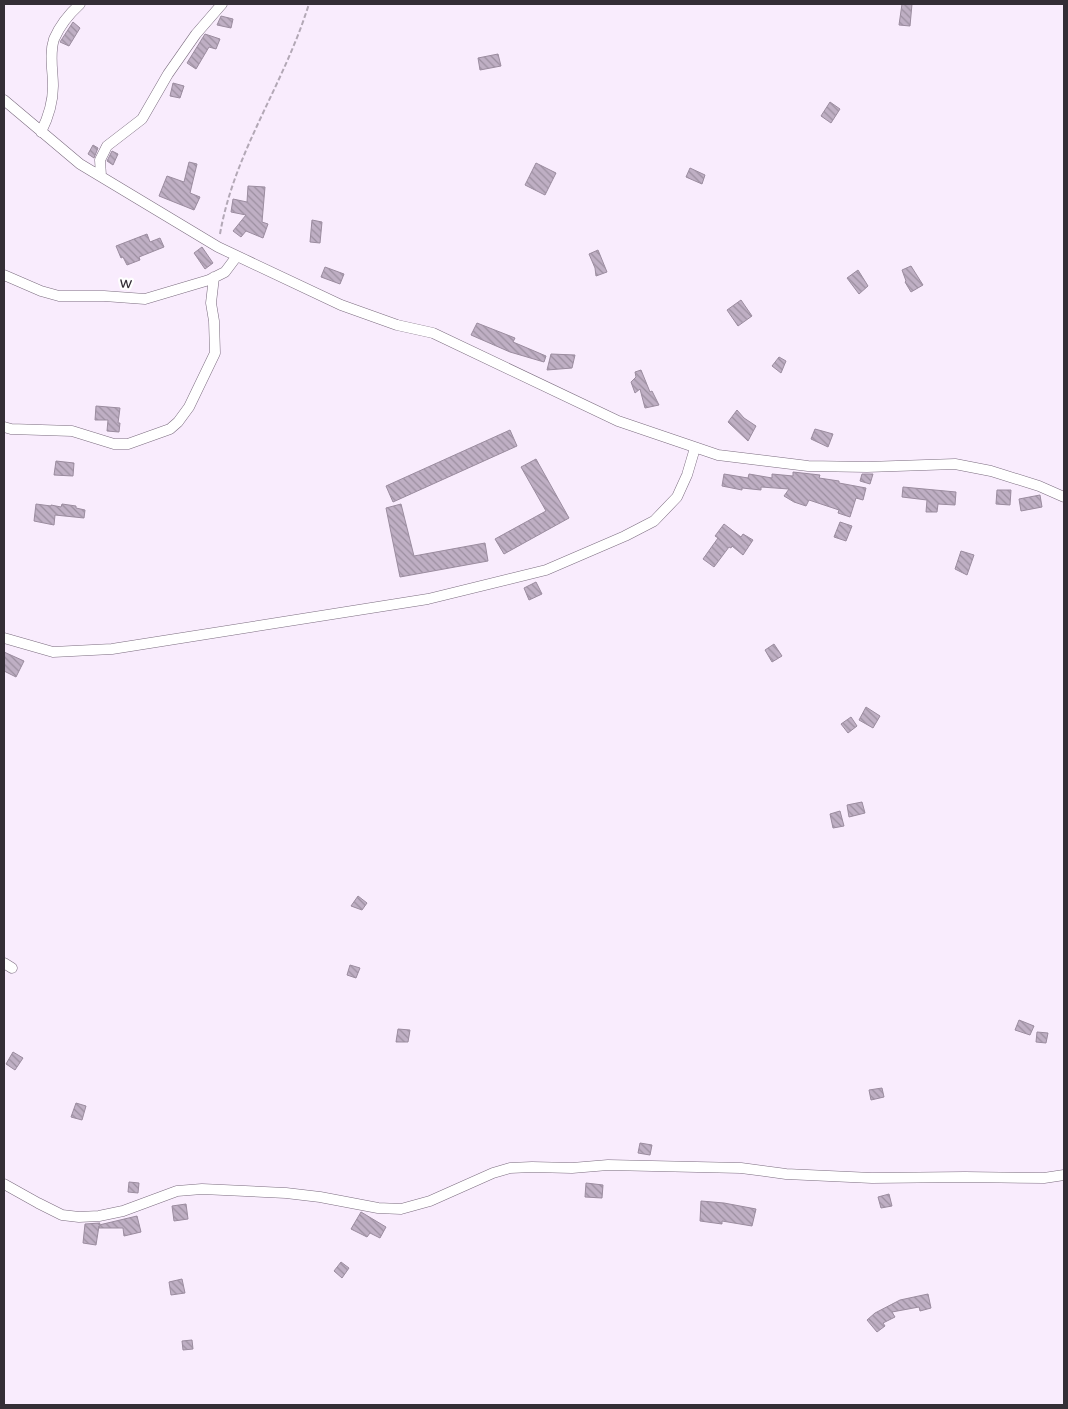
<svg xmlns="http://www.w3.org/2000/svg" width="1068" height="1409" viewBox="0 0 1068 1409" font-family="'Varela Round',sans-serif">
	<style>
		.building { fill: url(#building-back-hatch); stroke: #9b8c9f }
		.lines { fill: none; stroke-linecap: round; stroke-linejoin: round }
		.minor-casing { stroke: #7b6c7f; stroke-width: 11 }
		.path { stroke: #b3a8b6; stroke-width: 2; stroke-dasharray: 5 2.5; stroke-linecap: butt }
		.minor { stroke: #fff; stroke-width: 10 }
		.labels { text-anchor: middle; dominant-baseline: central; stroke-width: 4.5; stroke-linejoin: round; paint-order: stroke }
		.street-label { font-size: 16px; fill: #342e36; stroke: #fefefe }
	</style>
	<defs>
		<pattern id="building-back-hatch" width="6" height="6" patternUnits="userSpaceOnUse" patternTransform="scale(1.25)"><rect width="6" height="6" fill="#bfafc4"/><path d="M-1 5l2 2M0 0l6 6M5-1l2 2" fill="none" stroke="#9c8fa0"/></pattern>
	</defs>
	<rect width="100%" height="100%" fill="#f9ecfd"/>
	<path class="building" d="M902,4H912L910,26L899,25Z
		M221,16L233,19L231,28L217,25Z
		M73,22L80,28L69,46L60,42Z
		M205,34L220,39L216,49L209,47L196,69L187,63Z
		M498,54L501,66L480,70L478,58Z
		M173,83L184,86L180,98L170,96Z
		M830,102L840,109L831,123L821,116Z
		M93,145L98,148L94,158L88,154Z
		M112,151L118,154L113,165L107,161Z
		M189,162L197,164L190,193L200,197L194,210L159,196L167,176L184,182Z
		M536,163L556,173L545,195L525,185Z
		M690,168L705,175L702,184L686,177Z
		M248,186L265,187L262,222L268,224L263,238L246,231L241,237L233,231L246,215L231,212L233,199L247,202Z
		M312,220L322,222L320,243L310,242Z
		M147,234L150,242L160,238L164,247L139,257L140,260L127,265L123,257L121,258L116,246Z
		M202,247L213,263L205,269L194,253Z
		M598,250L607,272L596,276L595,268L589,254Z
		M911,266L923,285L911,292L905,282L906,281L902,270Z
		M325,267L344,274L340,284L321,277Z
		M858,270L868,286L859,294L847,278Z
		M741,300L752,316L738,326L727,310Z
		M477,323L515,338L513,342L546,356L544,362L510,352L471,335Z
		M551,354L575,355L572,368L547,370Z
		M779,357L786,361L781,373L772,366Z
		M641,370L650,392L652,391L659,405L645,408L640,389L635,393L631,382L636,377L635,372Z
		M96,406L120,408L118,423H120L119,432L107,431L108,420H95Z
		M737,410L744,418L756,426L748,441L728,422Z
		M815,429L833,434L828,447L811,439Z
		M510,430L517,446L393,502L386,486Z
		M536,459L569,518L504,554L495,539L546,511L521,467Z
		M56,461L74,463L73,476L54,475Z
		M793,472L820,475L819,478L839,481V483L866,488L863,500L856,498L850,517L838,513L839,510L809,500L806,506L794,502L784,496L789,489L761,487V490L742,488V490L722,486L724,474L748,478L749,474L772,478V474L793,476Z
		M862,474H873L870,484L860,481Z
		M903,487L956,492L955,505L938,504L937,512H926L927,500L902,497Z
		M997,490H1011L1010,505L996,504Z
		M1040,495L1042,507L1021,511L1019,499Z
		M36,504L51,506V505L61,507L62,504L76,506V508L85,510L84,518L55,515L54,525L34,521Z
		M401,504L414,556L485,543L488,561L400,577L386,508Z
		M840,522L852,526L846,541L834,537Z
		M724,524L741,537L743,534L753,540L743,555L732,546L731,548L729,547L714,567L703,559L718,538L715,536Z
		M961,551L974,555L967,575L955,569Z
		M536,582L542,594L529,600L524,588Z
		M774,644L782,656L772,662L765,650Z
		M4,652L24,661L16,677L4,671Z
		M866,707L880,716L873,728L859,720Z
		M851,717L857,726L848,733L841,724Z
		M862,802L865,813L849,817L847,805Z
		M840,811L844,826L833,828L830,814Z
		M358,896L367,903L362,910L351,906Z
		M350,965L360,968L356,978L347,975Z
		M1019,1020L1034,1026L1030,1035L1015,1030Z
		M398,1029L410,1030L408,1042H396Z
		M1037,1032L1048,1033L1046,1043L1036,1042Z
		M13,1052L23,1058L15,1070L6,1064Z
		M882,1088L884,1097L871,1100L869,1090Z
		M76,1103L86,1106L82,1120L71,1117Z
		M640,1143L652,1145L650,1155L638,1153Z
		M129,1182L139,1183L138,1193L128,1192Z
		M586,1183L603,1185L602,1198L585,1197Z
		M889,1194L892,1206L881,1208L878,1197Z
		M701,1201L724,1203L756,1209L752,1226L722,1221V1224L700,1221Z
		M186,1204L188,1219L174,1221L172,1206Z
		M361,1212L386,1227L380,1238L370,1233L367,1237L351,1229Z
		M137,1216L141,1232L124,1236L123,1228H99V1226L96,1245L83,1243L85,1224L100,1223L99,1225Z
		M341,1262L349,1268L342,1278L334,1271Z
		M182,1279L185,1293L171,1295L169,1282Z
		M928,1294L931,1308L920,1311L919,1307L892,1312L895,1317L883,1323L885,1326L877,1332L867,1320L875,1313L900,1300Z
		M192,1340L193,1349L183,1350L182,1341Z"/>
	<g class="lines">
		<defs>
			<path id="minor" d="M4,100L80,164L218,247L341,305L397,325L433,333L618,421L718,455L808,466L867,467L955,464L991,471L1039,486L1064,497
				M41,132C48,118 53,101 53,86C53,71 49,54 54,39C60,25 69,14 80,4
				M101,176L100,160L107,146L142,119L168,74L196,34L222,4
				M4,275L41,291L59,296H104L145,299L209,280L225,272L237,256
				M4,427L11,429L72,431L114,444H128L170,429L178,422L189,407L215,353L214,321L211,303L214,277
				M4,638L53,652L112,649L428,599L546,570L625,536L654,521L677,497L687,475L695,448
				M4,963L12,968
				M4,1184L38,1203L62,1215L79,1217L99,1216L123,1211L177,1191L202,1189L286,1193L320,1197L378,1208L401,1209L430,1201L493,1173L510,1168L532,1167L572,1168L608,1165L741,1168L786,1174L872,1178L965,1177L1044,1178L1064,1175"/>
		</defs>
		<use href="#minor" class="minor-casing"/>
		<path class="path" d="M220,234C232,164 270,105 296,40C301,28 305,16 309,4"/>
		<use href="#minor" class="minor"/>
	</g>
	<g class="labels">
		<g class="street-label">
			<text transform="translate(126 283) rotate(4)">w</text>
		</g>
	</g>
	<rect width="1068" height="1409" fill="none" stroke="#342e36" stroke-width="10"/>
</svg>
